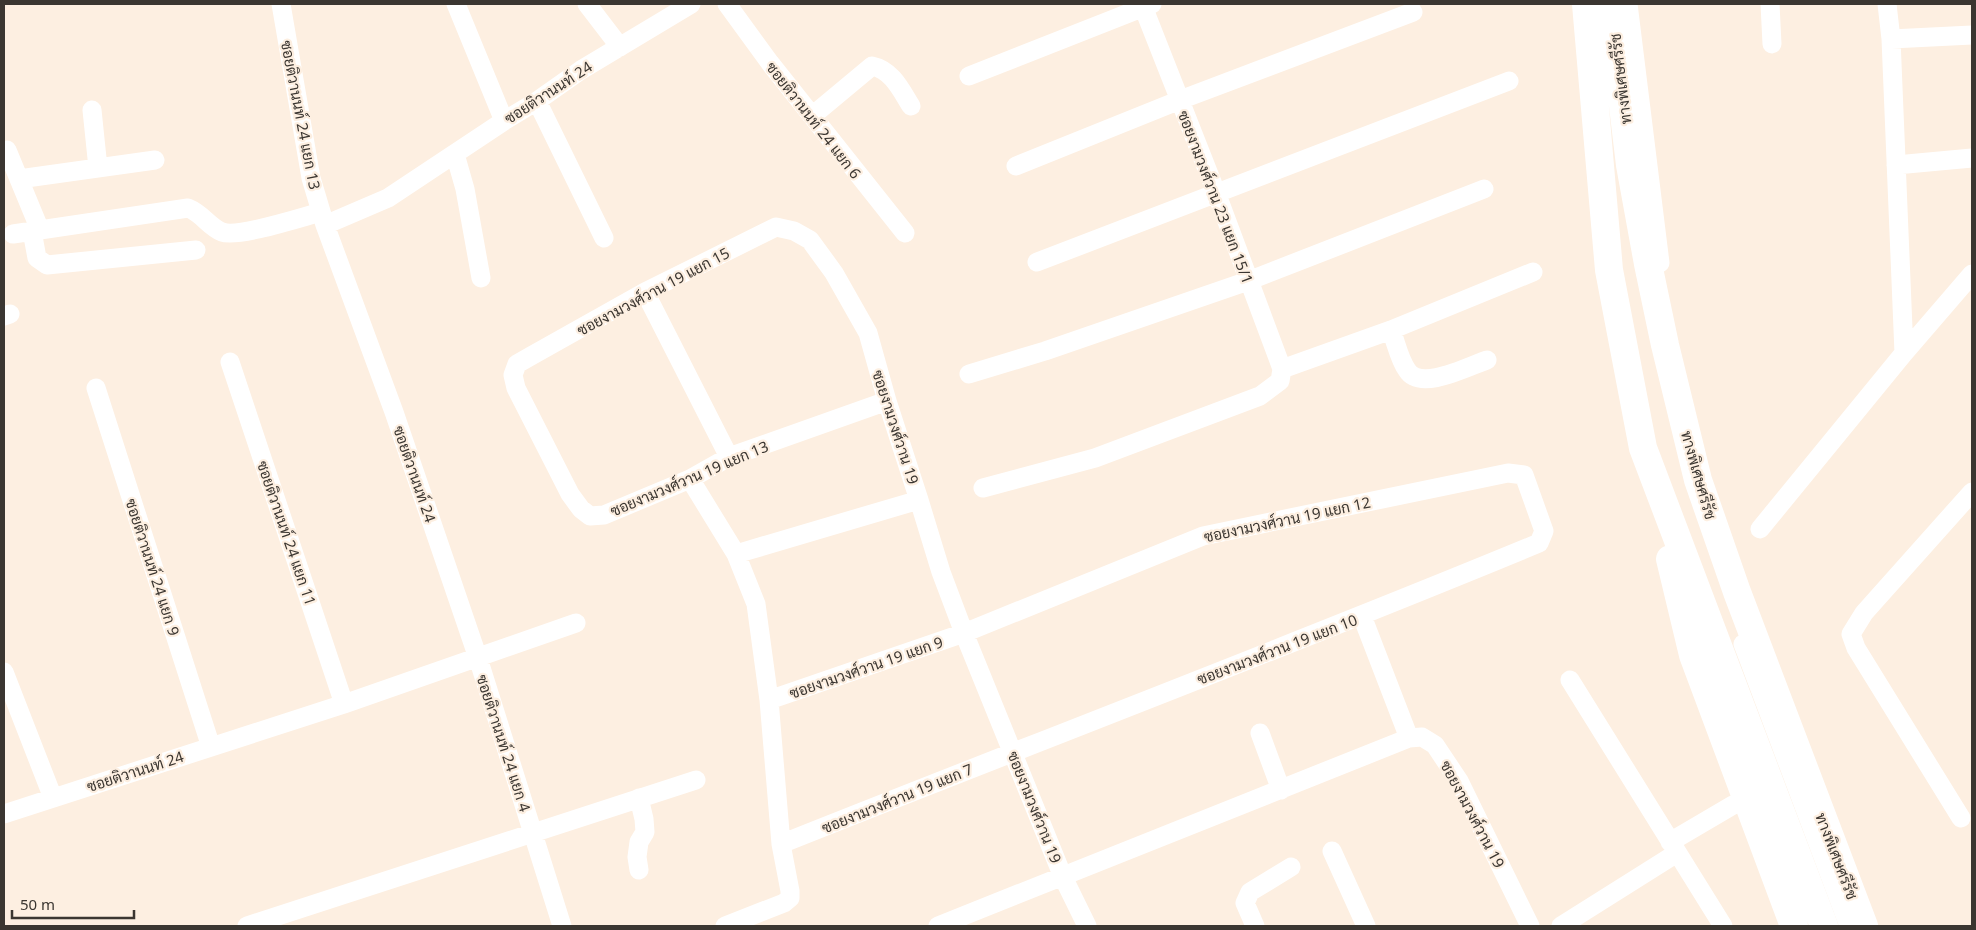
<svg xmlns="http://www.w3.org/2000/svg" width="1976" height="930" viewBox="0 0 1976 930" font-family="'Noto Sans',Sarabun,sans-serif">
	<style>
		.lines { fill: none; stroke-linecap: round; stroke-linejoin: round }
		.minor { stroke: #fff; stroke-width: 19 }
		.highway { stroke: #fff; stroke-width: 28 }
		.labels { text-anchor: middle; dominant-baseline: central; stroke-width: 4.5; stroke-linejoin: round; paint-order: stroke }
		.street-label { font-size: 15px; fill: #3b3631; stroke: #fdefe1 }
	</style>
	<rect width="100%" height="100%" fill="#fdefe1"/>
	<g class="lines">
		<path class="minor" d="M281,4L311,178L325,225L394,412L478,658L562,926
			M456,4L504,121
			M587,4L620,47
			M727,4L770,63L905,233
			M1628,4L1660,263
			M1770,4L1772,44
			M1887,4L1891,39L1904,353
			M1891,39L1972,35
			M969,76L1152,4
			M537,101L604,238
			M92,110L98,168
			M812,116L872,66C892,70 901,90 911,106
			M7,150L40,230
			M455,154L465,189L481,278
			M1896,165L1972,158
			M1016,166L1180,100L1413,12
			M19,179L155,160
			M325,225L388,198L504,121L537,101L581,70L691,4
			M32,231L37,258L47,265L196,250
			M13,234L188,208C203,214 208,226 222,232C238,238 302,217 321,212
			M1037,262L1509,81
			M645,292L729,457
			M4,316L10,314
			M1391,330C1396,342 1399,359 1407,370C1420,392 1469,366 1487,360
			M230,362L344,704
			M1282,369L1391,330L1533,272
			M969,374L1045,351L1248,281L1484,189
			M96,388L211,747
			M887,401L729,457L690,479L604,515L590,516L581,509L570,494L516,388L513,375L517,364L531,356L645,292L776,227L794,231L810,240L834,273L868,333L887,401L919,500L941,572L964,633L1063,877L1087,926
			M690,479L736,554L756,604L769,700L781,844L790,891V898L784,903L725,926
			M983,488L1095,458L1260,396L1280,381L1282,369L1216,192L1142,4
			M1760,529L1904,353L1972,274
			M736,554L919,500
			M1362,616L1409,738
			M1743,644L1849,926
			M4,672L53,798
			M1570,680L1723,926
			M769,700L964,633L1203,536L1508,473L1524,475L1544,531L1539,543C1288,647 1034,743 781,844
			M1260,733L1281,790
			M4,814L344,704L576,623
			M1961,818L1856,648L1851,634L1864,613L1972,492
			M1670,842L1733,805
			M1332,851L1366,926
			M639,870L637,857L639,842L645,832L644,819L639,798
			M247,926L696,780
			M938,926L1409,738L1422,737L1435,745L1459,781L1530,926
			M1255,926L1245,903L1250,892L1291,867
			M1561,926L1677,853"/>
		<path class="highway" d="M1586,4L1609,270L1643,448L1824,926
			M1611,4L1630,165L1648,264L1665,345L1698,480L1737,592L1864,926
			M1670,559L1693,655L1794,926"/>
	</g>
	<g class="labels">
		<g class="street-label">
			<text transform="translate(1620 79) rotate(-97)">ทางพิเศษศรีรัช</text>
			<text transform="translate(548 92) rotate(-33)">ซอยติวานนท์ 24</text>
			<text transform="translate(301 115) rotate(79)">ซอยติวานนท์ 24 แยก 13</text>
			<text transform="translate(814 120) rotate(52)">ซอยติวานนท์ 24 แยก 6</text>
			<text transform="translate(1216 197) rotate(69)">ซอยงามวงศ์วาน 23 แยก 15/1</text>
			<text transform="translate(653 291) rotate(-28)">ซอยงามวงศ์วาน 19 แยก 15</text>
			<text transform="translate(896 427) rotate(72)">ซอยงามวงศ์วาน 19</text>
			<text transform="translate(415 474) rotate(71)">ซอยติวานนท์ 24</text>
			<text transform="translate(1699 475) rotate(74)">ทางพิเศษศรีรัช</text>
			<text transform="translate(689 478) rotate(-23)">ซอยงามวงศ์วาน 19 แยก 13</text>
			<text transform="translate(1287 519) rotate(-12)">ซอยงามวงศ์วาน 19 แยก 12</text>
			<text transform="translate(287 533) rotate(71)">ซอยติวานนท์ 24 แยก 11</text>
			<text transform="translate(153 567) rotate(72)">ซอยติวานนท์ 24 แยก 9</text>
			<text transform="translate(1277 649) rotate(-21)">ซอยงามวงศ์วาน 19 แยก 10</text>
			<text transform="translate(866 667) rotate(-19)">ซอยงามวงศ์วาน 19 แยก 9</text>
			<text transform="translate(504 743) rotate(72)">ซอยติวานนท์ 24 แยก 4</text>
			<text transform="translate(135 771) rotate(-18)">ซอยติวานนท์ 24</text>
			<text transform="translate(897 798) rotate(-22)">ซอยงามวงศ์วาน 19 แยก 7</text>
			<text transform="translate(1035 807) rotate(68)">ซอยงามวงศ์วาน 19</text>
			<text transform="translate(1473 814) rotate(62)">ซอยงามวงศ์วาน 19</text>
			<text transform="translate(1837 856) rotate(69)">ทางพิเศษศรีรัช</text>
		</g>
	</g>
	<rect width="1976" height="930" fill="none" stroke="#3b3631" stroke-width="10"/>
	<path d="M12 910v8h122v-8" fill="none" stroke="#3b3631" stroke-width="2.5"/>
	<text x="20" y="910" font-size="15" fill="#3b3631" stroke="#fdefe1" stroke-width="4" paint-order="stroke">50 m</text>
</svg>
